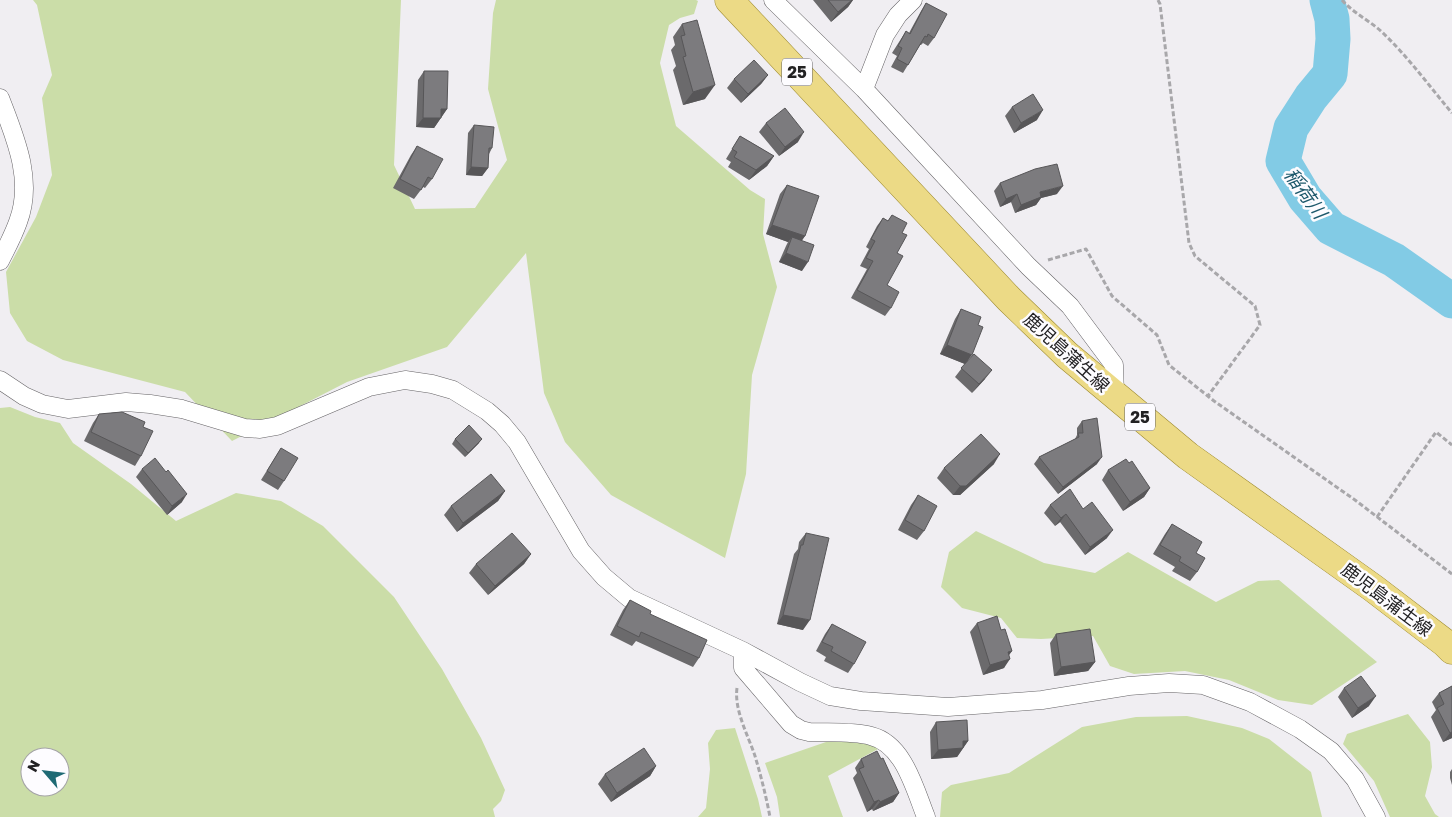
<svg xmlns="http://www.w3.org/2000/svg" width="1452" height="817" viewBox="0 0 1452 817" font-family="'Golos Text','Noto Sans JP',sans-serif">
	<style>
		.green { fill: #cbdda8; fill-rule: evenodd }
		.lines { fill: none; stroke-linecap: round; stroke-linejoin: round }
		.river { stroke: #82cbe5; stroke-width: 35 }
		.street-casing { stroke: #656366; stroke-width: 19 }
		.primary-casing { stroke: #9d8a2f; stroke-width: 29 }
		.path { stroke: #a8a7aa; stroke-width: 3; stroke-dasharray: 5 2.5; stroke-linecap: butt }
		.street { stroke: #fff; stroke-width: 18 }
		.primary { stroke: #ecda86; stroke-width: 28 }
		.wall { fill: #6b6a6c }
		.shaded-wall { fill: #575658 }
		.building { fill: #7c7b7e; stroke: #575658 }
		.labels { text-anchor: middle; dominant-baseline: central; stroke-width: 5; stroke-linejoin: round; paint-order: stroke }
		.shield { fill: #fdfcff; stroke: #646365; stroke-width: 1 }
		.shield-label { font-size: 16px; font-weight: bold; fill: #222123 }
		.street-label { font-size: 18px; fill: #222123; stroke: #fdfcff }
		.water-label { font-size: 19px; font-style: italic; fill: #1e596c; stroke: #fdfcff }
	</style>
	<rect width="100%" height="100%" fill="#f0eef2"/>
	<path class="green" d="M33,0H401L394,165L415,209L475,208L507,160L488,89L493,13L496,0H696L698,1L694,14L680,18L669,25L660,63L676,126L750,190L765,199L763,234L777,287L752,375L746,474L725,558L611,495L565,442L544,393L526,253L447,347L347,382L232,441L185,392L63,360L27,341L10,313L6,272L36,217L52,175L42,98L52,75L37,5Z
		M10,407L35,417L60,423L73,443L131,484L176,521L236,493L281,501L323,526L394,597L442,669L481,738L505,790L501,801L493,809L495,817H0V408ZM30,757H60V787H30Z
		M976,531L1044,563L1095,573L1128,552L1216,602L1258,581L1279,580L1377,662L1312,705L1278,700L1229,680L1185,671L1134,674L1110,666L1093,636L1041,639L1017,638L1001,618L962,608L941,587L949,552Z
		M1408,714L1430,742L1432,767L1425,796L1435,814L1439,817H1390L1374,781L1343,744L1347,734Z
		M1187,716L1242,728L1269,739L1311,772L1322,817H940L942,792L951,785L1009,773L1082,727L1136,717Z
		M735,728L758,799L762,817H698L706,808L710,769L708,743L716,730Z
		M854,739L876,746L878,749L828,776L843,817H780L777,797L765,763L826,742Z"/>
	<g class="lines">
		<path class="river" d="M1327,0L1332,19L1333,39L1330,74L1311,97L1291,128L1283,161L1305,198L1331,228L1394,260L1452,301"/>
		<defs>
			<path id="street" d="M773,0L864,89L885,35L898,15L913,0
				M864,89L1028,266L1070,306L1114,365L1115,396
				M0,98C15,137 34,180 18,222C13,236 6,249 0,261
				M0,380L24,396L42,404L68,409L126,402L150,404L182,409L245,428L260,429L277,426L369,387L405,380L432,384L453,390L487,411L502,424L517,442L581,551L604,577L629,598L743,651L800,682L830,696L861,701L948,707L1042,700L1129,686L1169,683L1203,685L1250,702L1300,729L1331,751L1355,779L1376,817
				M743,651V668L791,724L801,730L809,732C829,733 852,731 871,736C904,744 915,790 926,817"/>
			<path id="primary" d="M729,0L1009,299L1067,355L1188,456L1373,588L1445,643L1452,650"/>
		</defs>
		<use href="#street" class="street-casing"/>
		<use href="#primary" class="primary-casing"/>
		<path class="path" d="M1158,0L1160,4L1189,243L1195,256L1255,306L1260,325L1208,396
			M1342,0C1354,14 1371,21 1384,34C1409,58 1430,87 1452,113
			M1048,260L1086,249L1112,296L1157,335L1169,365L1214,401L1355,500L1452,574
			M1377,517L1436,432L1452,445
			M737,688C734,710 748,735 755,756C761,776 766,796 770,817"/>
		<use href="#street" class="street"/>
		<use href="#primary" class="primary"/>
	</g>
	<path class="wall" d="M813,0H853L848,7L831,22Z
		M926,3L934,38L928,46L923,43L921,45H920L903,73L891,67L897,56L892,53L906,31L909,33L921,11Z
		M682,24L705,99L683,105L673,70L676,66L671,50L675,45L673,37Z
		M424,71L447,109L434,128L416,127L418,80Z
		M768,75L761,84L741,103L727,88L734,79Z
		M1012,107L1037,120L1014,133L1005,116Z
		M766,123L798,142L779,156L759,132Z
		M474,125L492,148L489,154L488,168L482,176L466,175L468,133Z
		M740,136L774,156L767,166L749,180L728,167L731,162L726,159Z
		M417,146L432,179L425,188L423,187L414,199L393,188L411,155Z
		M1000,183L1057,194L1041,198L1036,205L1015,213L1011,202L1000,207L994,191Z
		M787,185L805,236L802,240V271L779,262L786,246L788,242L766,234L780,194Z
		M892,215L902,233L897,253L887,285L891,308L885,316L851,298L867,269L860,266L869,249L866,247L877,226L883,218L888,221Z
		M961,309L978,325L968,361L985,379L972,393L955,377L965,364L940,354L955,319Z
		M99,414L143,427L141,456L135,466L84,441L93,423Z
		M1082,421L1097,464L1058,494L1034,464L1039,457L1075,439L1077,435V428Z
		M455,439L479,443L465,457L452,444Z
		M281,448L284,481L278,490L261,480Z
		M1129,463L1150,488L1144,497L1123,511L1102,480L1108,470Z
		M994,464L960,495H953L937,478L944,468Z
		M142,469L182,502L167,515L136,477Z
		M505,491L498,501L457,532L444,515L451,506Z
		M918,495L924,531L917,540L898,530L911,505Z
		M1050,505L1083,509L1107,538L1085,555L1060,522L1055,526L1044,513Z
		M1172,524L1196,553L1197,572L1190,581L1172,571L1175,567L1153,554L1165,534Z
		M806,533L803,630L777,624L794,554L798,549L799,542Z
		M531,554L524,564L488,595L469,573L476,564Z
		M630,600L650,614L699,658L693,667L636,641L632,646L610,635L623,610Z
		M977,623L1012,651L1009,655L1004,668L983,675L970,632Z
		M832,624L854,664L848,673L824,661L826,657L816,651L825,634Z
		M1056,634L1095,662L1088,671L1054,676L1050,643Z
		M1452,686V738L1443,742L1431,717L1436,710L1432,702L1439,693Z
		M1344,688L1369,706L1352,718L1338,697Z
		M936,722L968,741L957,757L931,759L930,732Z
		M861,759L899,793L893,802L873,811L872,809L867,812L853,778L857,773L855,768Z
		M656,766L650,776L611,802L598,784L605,774Z
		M1452,769V785L1450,778V772Z"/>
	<path class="shaded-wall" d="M852,0H853L848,7L831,22L838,12Z
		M768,75L761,84L741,103L748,94Z
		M715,85L705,99L683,105L693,92Z
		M441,109H447L434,128L416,127L423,118Z
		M1043,110L1037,120L1014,133L1021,123Z
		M804,132L798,142L779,156L785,147Z
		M774,156L767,166L749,180L756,170Z
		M471,167L488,168L482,176L466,175Z
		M1063,186L1057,194L1041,198L1036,205L1015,213L1021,205L1040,192Z
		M1017,194L1011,202L1000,207L1006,199Z
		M772,225L805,236L798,246L792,237L788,242L766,234Z
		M786,253L808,262L802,271L779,262Z
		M947,345L972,355L965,364L940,354Z
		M992,370L985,379L972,393L979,384Z
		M482,439L479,443L465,457L468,453Z
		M1000,454L994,464L960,495H953L960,486Z
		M1102,457L1097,464L1058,494L1063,487Z
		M1150,488L1144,497L1123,511L1130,502Z
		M505,491L498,501L457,532L463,523Z
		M187,494L182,502L167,515L172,506Z
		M1066,514L1060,522L1055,526L1061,518Z
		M1113,530L1107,538L1085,555L1090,547Z
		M531,554L524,564L488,595L495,586Z
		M783,615L810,620L803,630L777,624Z
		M1012,651L1005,660L1010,659L1004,668L983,675L990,665L1008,652Z
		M1095,662L1088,671L1054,676L1061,667Z
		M1376,696L1369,706L1352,718L1358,708Z
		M1452,732V738L1443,742L1450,733Z
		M963,741H968L957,757L931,759L938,750Z
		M656,766L650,776L611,802L617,793Z
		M899,793L893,802L873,811L880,802Z
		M879,800L872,809L867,812L874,802Z"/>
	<path class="building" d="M828,0H852L838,12Z
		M926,3L947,14L934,38L928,34L927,37L925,36L908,65L897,59L902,48L898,46L906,31L910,34Z
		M697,20L715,85L693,92L683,57L686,56L681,36L685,35L682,24Z
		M754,60L768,75L748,94L734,79Z
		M424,71H448L447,109H441V118H423Z
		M1033,94L1043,110L1021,123L1012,107Z
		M785,108L804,132L785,147L766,123Z
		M474,125L494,127L492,148H489L488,168L471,167Z
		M740,136L774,156L756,170L734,157L737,152L732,149Z
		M417,146L443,159L432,179L428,177L421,190L400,179Z
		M1057,164L1063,186L1040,192L1041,197L1021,205L1017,194L1006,199L1000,183L1035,169Z
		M787,185L819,196L805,236L772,225Z
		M892,215L907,223L902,233L907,235L897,253L903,256L887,285L899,292L891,308L857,290L873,261L866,258L875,241L871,239L883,218L888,221Z
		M792,237L814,245L808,262L786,253Z
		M961,309L981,317L978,325L983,327L972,355L947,345Z
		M974,354L992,370L979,384L961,368Z
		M122,412L145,422L143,427L153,431L141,456L91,432L99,414Z
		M1097,418L1102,457L1063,487L1039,457L1079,437L1078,433H1083L1082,421Z
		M469,425L482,439L468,453L455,439Z
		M981,434L1000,454L966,486H960L944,468Z
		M281,448L298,458L284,481L267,471Z
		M155,458L166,472L168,470L187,494L172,506L142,469Z
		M1126,459L1129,463L1132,461L1150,488L1130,502L1108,470Z
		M491,474L505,491L463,523L451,506Z
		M1070,489L1083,509L1092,502L1113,530L1090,547L1066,514L1061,518L1050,505Z
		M918,495L937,506L924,531L905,520Z
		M1172,524L1202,542L1196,553L1205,558L1197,572L1179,561L1181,557L1160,545Z
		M512,533L531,554L495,586L476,564Z
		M806,533L829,538L810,620L783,615L801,545H803Z
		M630,600L651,611L650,614L707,640L699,658L641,632L639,637L617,626Z
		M997,616L1001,630L1005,629L1012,651L1008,652L1010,659L990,665L977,623Z
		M832,624L866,642L854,664L831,651L833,647L822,642Z
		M1090,629L1095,662L1061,667L1056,634Z
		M1361,676L1376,696L1358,708L1344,688Z
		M1452,686V732L1450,733L1437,708L1444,704L1439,693Z
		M967,720L968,741H963V748L938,750L936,722Z
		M644,748L656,766L617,793L605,774Z
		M877,751L881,759L883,758L899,793L880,802L879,800L874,802L859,769L864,767L861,759Z"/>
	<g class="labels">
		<g class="shield">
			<rect x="782" y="58.5" width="30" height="27" rx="4"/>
			<rect x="1125" y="403.5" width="30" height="27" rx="4"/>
		</g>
		<g class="shield-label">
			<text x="797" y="72">25</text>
			<text x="1140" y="417">25</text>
		</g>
		<g class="street-label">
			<text transform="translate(1067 352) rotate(42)">鹿児島蒲生線</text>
			<text transform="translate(1387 599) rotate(37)">鹿児島蒲生線</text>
		</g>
		<g class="water-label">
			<text transform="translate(1306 193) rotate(54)">稲荷川</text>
		</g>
	</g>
	<g transform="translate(45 772) rotate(298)"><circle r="24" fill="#fdfcff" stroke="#a5a4a7"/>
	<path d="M0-4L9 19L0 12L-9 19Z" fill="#1f6a74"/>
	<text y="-8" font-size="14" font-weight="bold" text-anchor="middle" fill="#222123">N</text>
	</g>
</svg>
